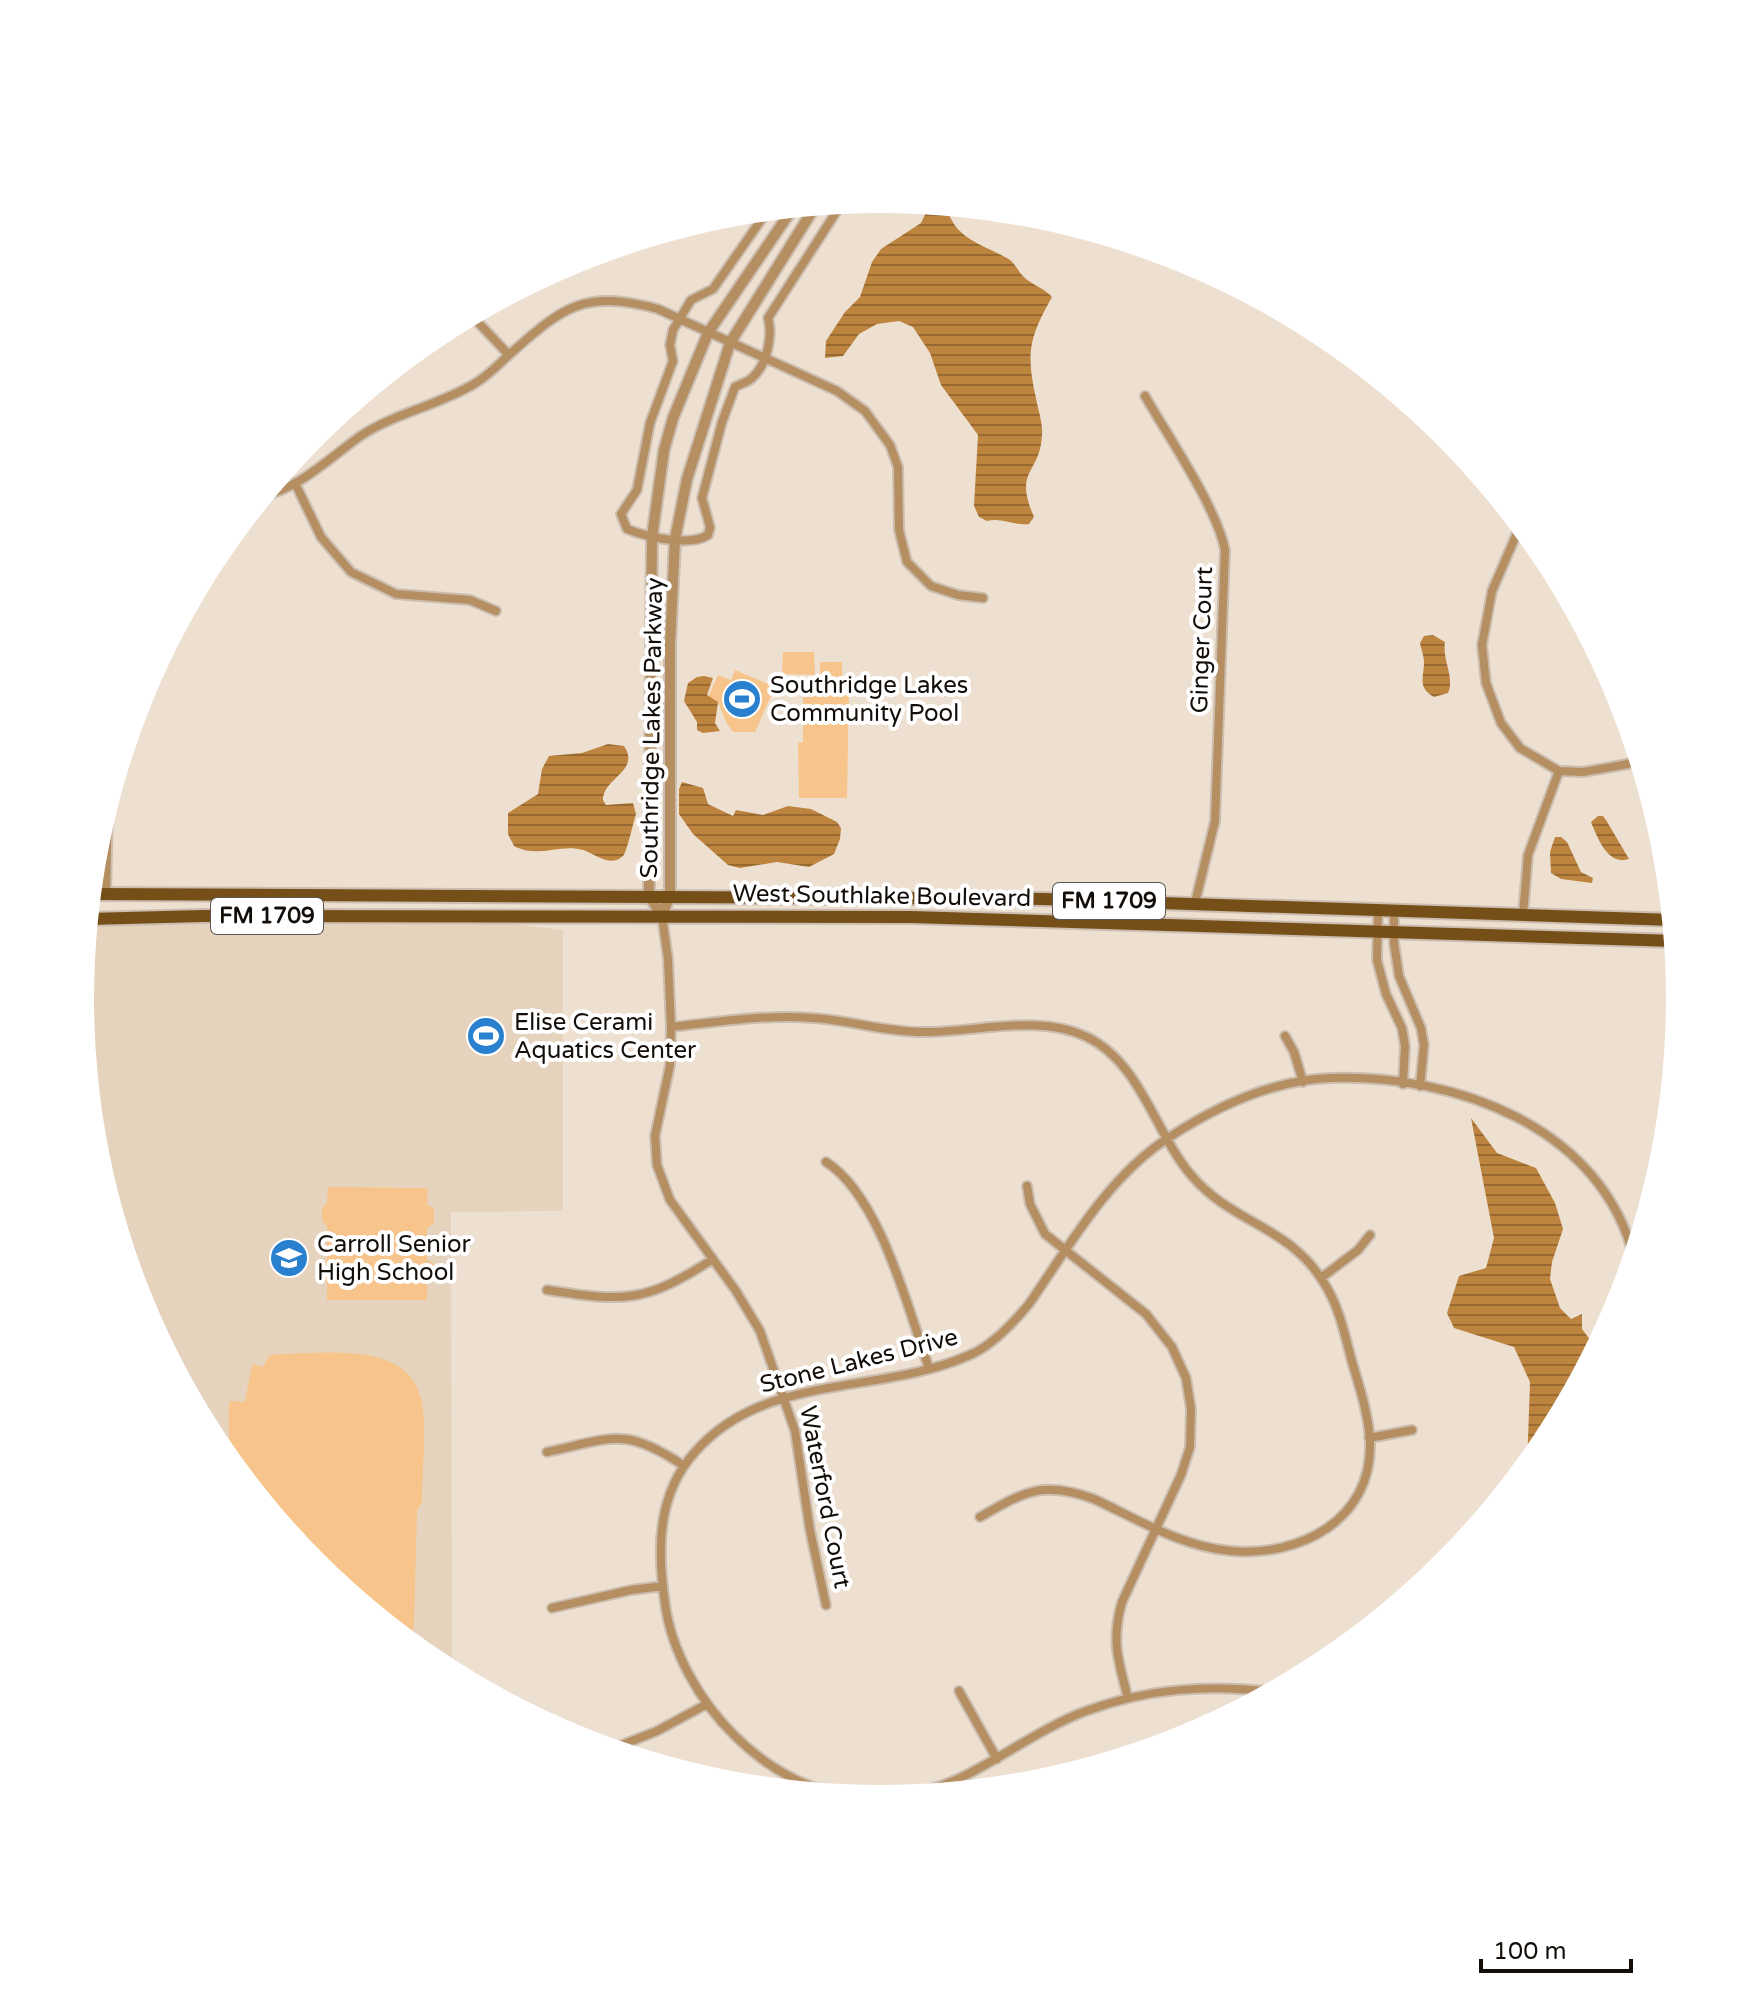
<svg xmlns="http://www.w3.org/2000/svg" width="1761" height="1999" viewBox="0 0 1761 1999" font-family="'Varela Round',sans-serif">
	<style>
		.built { fill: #e6d3be }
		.park { fill: #f7c58b }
		.water { fill: url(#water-rules) }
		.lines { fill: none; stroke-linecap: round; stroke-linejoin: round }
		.minor-casing { stroke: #cbbeb1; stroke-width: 12 }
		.tertiary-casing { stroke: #cbbeb1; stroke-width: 14 }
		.primary-casing { stroke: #cbbeb1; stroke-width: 16 }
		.minor { stroke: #b58e61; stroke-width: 8 }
		.tertiary { stroke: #b58e61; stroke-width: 10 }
		.primary { stroke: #764e18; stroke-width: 12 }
		.labels { text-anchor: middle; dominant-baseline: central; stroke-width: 8; stroke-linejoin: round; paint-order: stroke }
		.shield { fill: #fff; stroke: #5a5653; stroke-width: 2 }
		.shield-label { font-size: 22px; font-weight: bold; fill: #130e09 }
		.street-label { font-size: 24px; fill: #130e09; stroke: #fff }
		.poi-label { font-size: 24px; fill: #130e09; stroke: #fff; text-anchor: start }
	</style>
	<defs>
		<pattern id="water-rules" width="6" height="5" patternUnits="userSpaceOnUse" patternTransform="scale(2)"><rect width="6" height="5" fill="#bc843e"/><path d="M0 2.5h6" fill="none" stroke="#986a32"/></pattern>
	</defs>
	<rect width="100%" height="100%" fill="#eee0d1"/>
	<path class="built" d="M113,924H512L563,930V1211L451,1212L452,1674L435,1665L314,1565L215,1444L141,1305L95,1155L80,999L87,926Z"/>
	<path class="park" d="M783,652H814L815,675L782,674Z
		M820,662H842V682H820Z
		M735,670L775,687L755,732H733L726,722L718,702L708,697L718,675L731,680Z
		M803,689H849L847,798H799L798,743L803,742Z
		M328,1187L428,1188L427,1205L434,1208V1223L427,1228V1260L434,1264V1279L427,1283V1300H327V1283L322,1279V1264L327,1260V1226L322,1221V1208L327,1203Z
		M276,1354C324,1354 410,1339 422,1402C427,1432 422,1471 422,1502L417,1511L414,1626L411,1645L314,1565L229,1462V1401L245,1402L252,1364L263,1367L269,1356Z"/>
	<path class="water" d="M930,204L947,206C952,237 981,244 1005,257C1014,261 1016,268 1022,275C1031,285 1043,287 1052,297C1029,338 1026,353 1036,398C1038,410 1043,423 1042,435C1040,475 1013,469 1034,517L1029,524C1014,526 1002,517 987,521L979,517L974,506L978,435L941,385L930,353L913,327L899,321L877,324L859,334L843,356L825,358L826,341L845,312L860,297L872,262L881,249L921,223Z
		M1433,635L1445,642C1442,660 1455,677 1448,693L1434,697C1417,688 1424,677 1424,662C1424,656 1421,649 1420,643L1424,636Z
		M704,676L713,678L707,695L718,702L715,723L720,731L703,733L697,730V722L684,701L688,683L697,677Z
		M608,744L624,746C641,771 603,778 603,800L606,805L633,803L636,814C633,823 627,852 623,856C610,868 596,854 583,850C560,843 539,859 514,846L508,834V813L538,794L542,769L549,756L582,753Z
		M682,782L703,788L708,804L733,816L736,810L763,815L788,806L811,809L837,822L841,828L840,839L834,854L809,867L777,862L740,868L728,865L693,834L679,814V789Z
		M1598,816H1603L1606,820L1629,859C1608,866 1598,839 1591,822Z
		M1555,837H1561L1567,842L1581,872L1593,878L1592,883L1561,879L1551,873L1550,852Z
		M1471,1118L1497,1153L1536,1168L1555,1203L1563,1229L1552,1262L1550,1279L1560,1308L1571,1319L1582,1314V1329L1597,1349L1546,1445L1527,1468L1530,1382L1514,1347L1454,1328L1447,1313L1459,1276L1486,1268L1494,1238Z"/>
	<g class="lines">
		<defs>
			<path id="minor" d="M768,210L713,289L691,300L673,330L670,345L673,361L650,423L637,490L621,514L627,529C647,537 689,547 708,535L710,527L702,498L722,422L735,387C740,384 748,382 752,378C767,365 773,336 768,318L842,203
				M471,315L509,355
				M1145,396C1168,436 1217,508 1225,550L1215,821L1195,903
				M295,483L321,537L351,572L396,594L470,600L496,611
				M264,495C298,490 334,454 362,435C396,413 439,405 474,384C488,376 499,364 511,353C565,305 585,290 658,309L837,391L865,411L890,445L898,467L899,530L907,562L931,586L958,595L983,598
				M1521,524L1492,591L1482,645L1486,683L1501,723L1520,748L1559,771L1583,772L1628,764L1639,756
				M106,894L108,803
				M1378,911L1377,960L1386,994L1402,1028L1405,1046L1403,1084
				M1394,911V943L1399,976L1421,1028L1424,1045L1420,1086
				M1523,915L1528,855L1559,771
				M662,916L668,959L671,1027L670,1065L655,1136L657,1165L670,1200L736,1291L760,1331L795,1431L810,1530L826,1605
				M671,1027C718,1022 766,1014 813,1018C849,1020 885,1032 922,1032C976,1033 1037,1013 1087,1037C1141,1063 1155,1133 1191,1175C1232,1224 1289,1225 1324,1283C1339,1306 1345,1335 1352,1362C1360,1388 1369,1416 1370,1443C1372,1520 1300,1557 1231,1551C1182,1547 1137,1519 1094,1499C1042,1480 1024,1492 980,1517
				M1285,1036L1294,1052L1303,1082
				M826,1162C880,1196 908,1309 929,1368
				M1027,1186L1030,1204L1045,1234L1146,1314L1172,1347L1186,1378L1191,1409L1190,1447L1181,1475L1122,1602C1111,1639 1118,1661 1128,1698
				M1321,1278L1358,1250L1370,1235
				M547,1290C625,1302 645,1303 713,1259
				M1369,1438L1412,1430
				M547,1452C612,1438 625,1426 684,1466
				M552,1608L631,1590L663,1586
				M959,1691L997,1759
				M1274,1692C1209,1684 1148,1688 1086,1711C1045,1726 1003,1757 962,1777C880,1816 799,1799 735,1736C700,1702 671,1651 665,1603C657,1550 657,1494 695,1452C766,1371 881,1396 972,1354C994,1344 1014,1322 1029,1304C1070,1245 1107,1178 1168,1138C1215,1107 1273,1080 1331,1078C1455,1074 1602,1127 1634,1258
				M609,1750L657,1731L707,1704"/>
			<path id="tertiary" d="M662,916L649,895L652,537L664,450L673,418L708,333L793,208
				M662,916L670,895V645L675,539L687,479L730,343L816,205"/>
			<path id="primary" d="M90,894L1043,899L1673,920
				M88,919L203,916L911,917L1675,941"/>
		</defs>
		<use href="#minor" class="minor-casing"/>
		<use href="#tertiary" class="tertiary-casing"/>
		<use href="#primary" class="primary-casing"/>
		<use href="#minor" class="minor"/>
		<use href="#tertiary" class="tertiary"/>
		<use href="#primary" class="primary"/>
	</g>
	<defs>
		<symbol id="stadium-disc" viewBox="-11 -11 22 22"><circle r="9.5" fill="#2880ce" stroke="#fff"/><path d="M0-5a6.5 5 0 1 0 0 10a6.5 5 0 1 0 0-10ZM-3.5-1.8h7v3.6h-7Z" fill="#fff"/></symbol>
		<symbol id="school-disc" viewBox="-11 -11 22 22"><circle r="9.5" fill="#2880ce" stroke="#fff"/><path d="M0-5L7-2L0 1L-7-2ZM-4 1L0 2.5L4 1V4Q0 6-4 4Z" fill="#fff"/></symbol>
	</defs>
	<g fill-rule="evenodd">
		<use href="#stadium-disc" x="720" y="677" width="44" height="44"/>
		<use href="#stadium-disc" x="464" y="1014" width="44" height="44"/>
		<use href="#school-disc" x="267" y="1236" width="44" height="44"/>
	</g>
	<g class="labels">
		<g class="shield">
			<rect x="1053" y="883" width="112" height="36" rx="6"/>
			<rect x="211" y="898" width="112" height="36" rx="6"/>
		</g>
		<g class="shield-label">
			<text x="1109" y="901">FM 1709</text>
			<text x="267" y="916">FM 1709</text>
		</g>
		<g class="street-label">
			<text transform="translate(1202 640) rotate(-88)">Ginger Court</text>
			<text transform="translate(652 728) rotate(-89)">Southridge Lakes Parkway</text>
			<text transform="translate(882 896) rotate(1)">West Southlake Boulevard</text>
			<text transform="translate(859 1361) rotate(-14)">Stone Lakes Drive</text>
			<text transform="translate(825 1497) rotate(79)">Waterford Court</text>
		</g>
		<g class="poi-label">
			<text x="770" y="685">Southridge Lakes<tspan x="770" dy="28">Community Pool</tspan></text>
			<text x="514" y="1022">Elise Cerami<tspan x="514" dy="28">Aquatics Center</tspan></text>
			<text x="317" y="1244">Carroll Senior<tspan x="317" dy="28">High School</tspan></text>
		</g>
	</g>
	<path d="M0 0H1761V1999H0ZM94 999a786 786 0 1 1 1572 0a786 786 0 1 1-1572 0Z" fill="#fff" fill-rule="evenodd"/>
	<path d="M1481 1959v12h150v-12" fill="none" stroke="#130e09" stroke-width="4"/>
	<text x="1493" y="1959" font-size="24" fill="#130e09" stroke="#ffffff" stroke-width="6" paint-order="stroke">100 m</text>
</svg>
